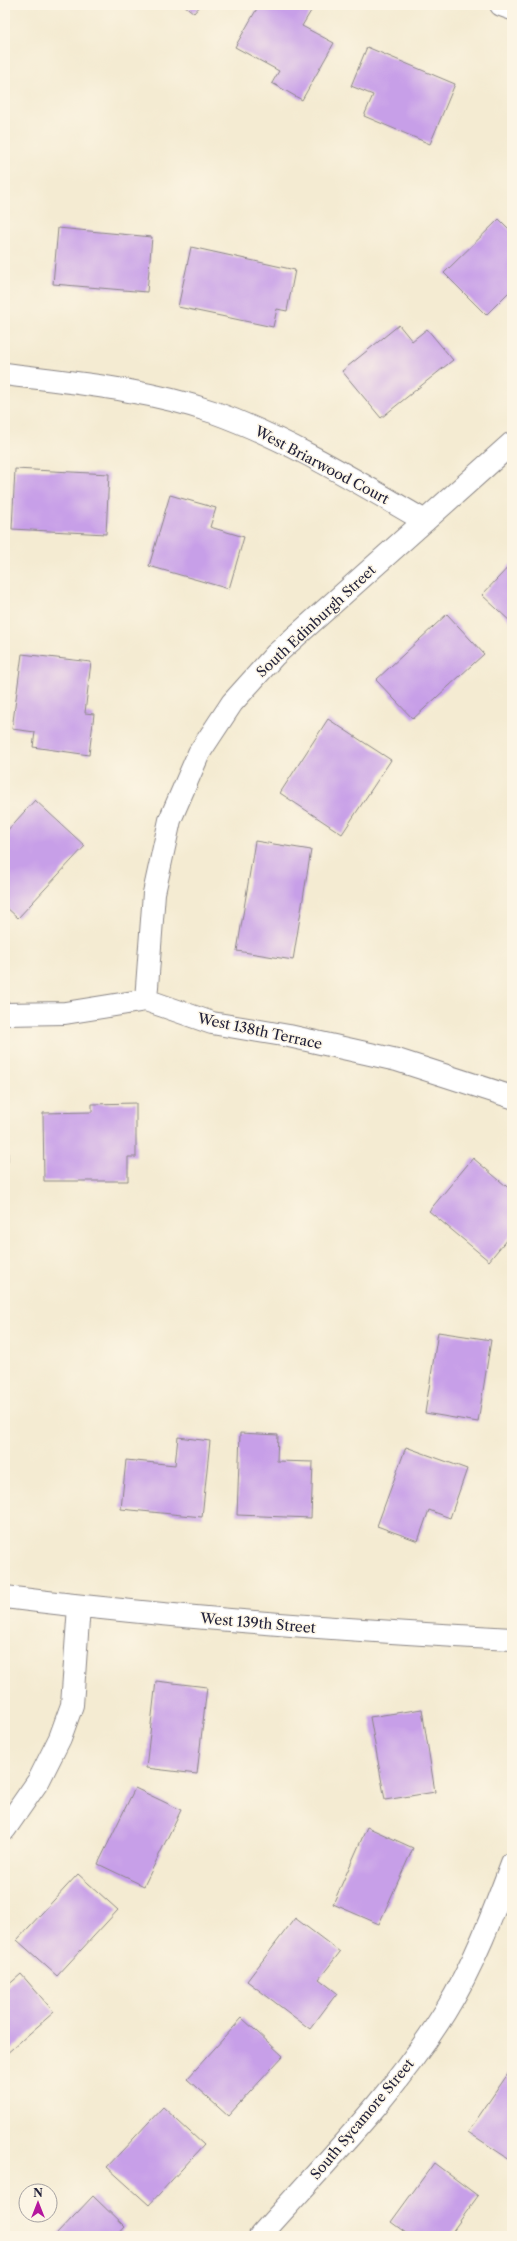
<svg xmlns="http://www.w3.org/2000/svg" width="517" height="2241" viewBox="0 0 517 2241" font-family="'Libre Caslon Text',serif">
	<style>
		.building { fill: #c79fe8 }
		.lines { fill: none; stroke-linecap: round; stroke-linejoin: round }
		.minor-casing { stroke: #8b8686; stroke-width: 24 }
		.minor { stroke: #fff; stroke-width: 22 }
		.labels { text-anchor: middle; dominant-baseline: central; stroke-width: 3; stroke-linejoin: round; paint-order: stroke }
		.street-label { font-size: 14px; fill: #22223b; stroke: #fcf5e5 }
	</style>
	<rect width="100%" height="100%" fill="#fcf5e5"/>
	<filter id="ink" filterUnits="userSpaceOnUse"><feTurbulence type="fractalNoise" baseFrequency=".025" numOctaves="2"/><feDisplacementMap in="SourceGraphic" scale="8" xChannelSelector="R" yChannelSelector="G"/><feConvolveMatrix kernelMatrix="1 2 1 2 8 2 1 2 1" color-interpolation-filters="sRGB"/></filter>
	<filter id="wash" filterUnits="userSpaceOnUse"><feTurbulence type="fractalNoise" baseFrequency=".012" numOctaves="4" result="noise"/><feDisplacementMap in="SourceGraphic" scale="16" xChannelSelector="R" yChannelSelector="G"/><feGaussianBlur stdDeviation="0.9" result="paint"/><feColorMatrix in="noise" values="0 0 0 0 0 0 0 0 0 0 0 0 0 0 0 0 0 1.4 0 .05"/><feComposite in="paint" operator="in"/></filter>
	<g filter="url(#wash)">
		<rect width="100%" height="100%" fill="#f4ebd2"/>
		<g id="blocks">
			<path class="building" d="M184,5H201L194,13Z
				M259,5H299L311,11L302,26L334,43L302,100L272,83L279,71L235,47Z
				M367,47L455,84L430,144L364,116L373,95L351,86Z
				M499,219L512,232V289L486,315L444,273Z
				M58,228L152,237L147,292L53,284Z
				M191,247L295,270L287,311L277,309L273,327L178,307Z
				M399,325L412,341L427,329L453,360L381,418L342,371Z
				M15,469L109,474L106,534L12,529Z
				M170,495L216,508L210,527L244,537L229,589L149,566Z
				M512,563V623L482,595Z
				M447,614L484,654L413,719L376,680Z
				M22,654L91,662L85,713L94,714L89,755L33,747L35,732L12,729Z
				M328,719L391,760L342,834L280,793Z
				M35,800L85,846L18,918L5,906V833Z
				M255,841L311,850L293,960L237,951Z
				M136,1103V1157H128V1181H44L43,1113L92,1112V1104Z
				M5,1106H7L8,1162H5Z
				M473,1158L512,1191V1233L489,1261L429,1211Z
				M438,1332L491,1340L478,1422L425,1413Z
				M240,1433L278,1435L277,1461L313,1462L311,1518L237,1515Z
				M178,1437L210,1441L202,1517L121,1509L126,1460L175,1465Z
				M406,1447L467,1469L450,1518L429,1510L418,1541L377,1526Z
				M156,1681L207,1687L197,1774L146,1768Z
				M422,1709L435,1792L385,1800L370,1717Z
				M135,1788L181,1810L144,1886L98,1864Z
				M367,1827L413,1848L379,1924L333,1904Z
				M78,1874L118,1910L57,1976L17,1940Z
				M295,1918L340,1952L319,1979L337,1993L310,2029L247,1981Z
				M21,1974L54,2012L5,2055V1988Z
				M242,2018L283,2056L228,2116L187,2079Z
				M512,2068V2161L468,2132Z
				M163,2107L204,2145L149,2205L107,2167Z
				M434,2163L478,2196L449,2236H410L391,2222Z
				M93,2196L125,2227L117,2236H55Z"/>
		</g>
	</g>
	<g filter="url(#ink)">
		<use href="#blocks" fill-opacity="0" stroke="#8b8686" stroke-width="1"/>
		<g class="lines">
			<defs>
				<path id="minor" d="M501,5L512,9
					M5,374C75,383 146,389 213,412C288,439 356,481 425,521
					M146,1000L154,893L170,820L199,753L232,703L275,655L512,443
					M5,1014L65,1013L146,1000L212,1023L289,1036L397,1060L512,1097
					M5,1597C174,1618 342,1630 512,1639
					M5,1829L39,1780L60,1738L72,1705L79,1606
					M260,2236C324,2164 394,2094 445,2012C474,1965 493,1914 512,1863"/>
			</defs>
			<use href="#minor" class="minor-casing"/>
			<use href="#minor" class="minor"/>
		</g>
	</g>
	<g class="labels">
		<g class="street-label">
			<text transform="translate(322 465) rotate(28)">West Briarwood Court</text>
			<text transform="translate(316 621) rotate(-43)">South Edinburgh Street</text>
			<text transform="translate(260 1031) rotate(12)">West 138th Terrace</text>
			<text transform="translate(258 1623) rotate(5)">West 139th Street</text>
			<text transform="translate(362 2119) rotate(-50)">South Sycamore Street</text>
		</g>
	</g>
	<rect width="517" height="2241" fill="none" stroke="#fcf5e5" stroke-width="20"/>
	<g transform="translate(38 2203)"><circle r="19" fill="#fcf5e5" stroke="#a5a1a1"/>
	<path d="M0-3L7 15L0 10L-7 15Z" fill="#b5179e"/>
	<text y="-6" font-size="11" font-weight="bold" text-anchor="middle" fill="#22223b">N</text>
	</g>
</svg>
